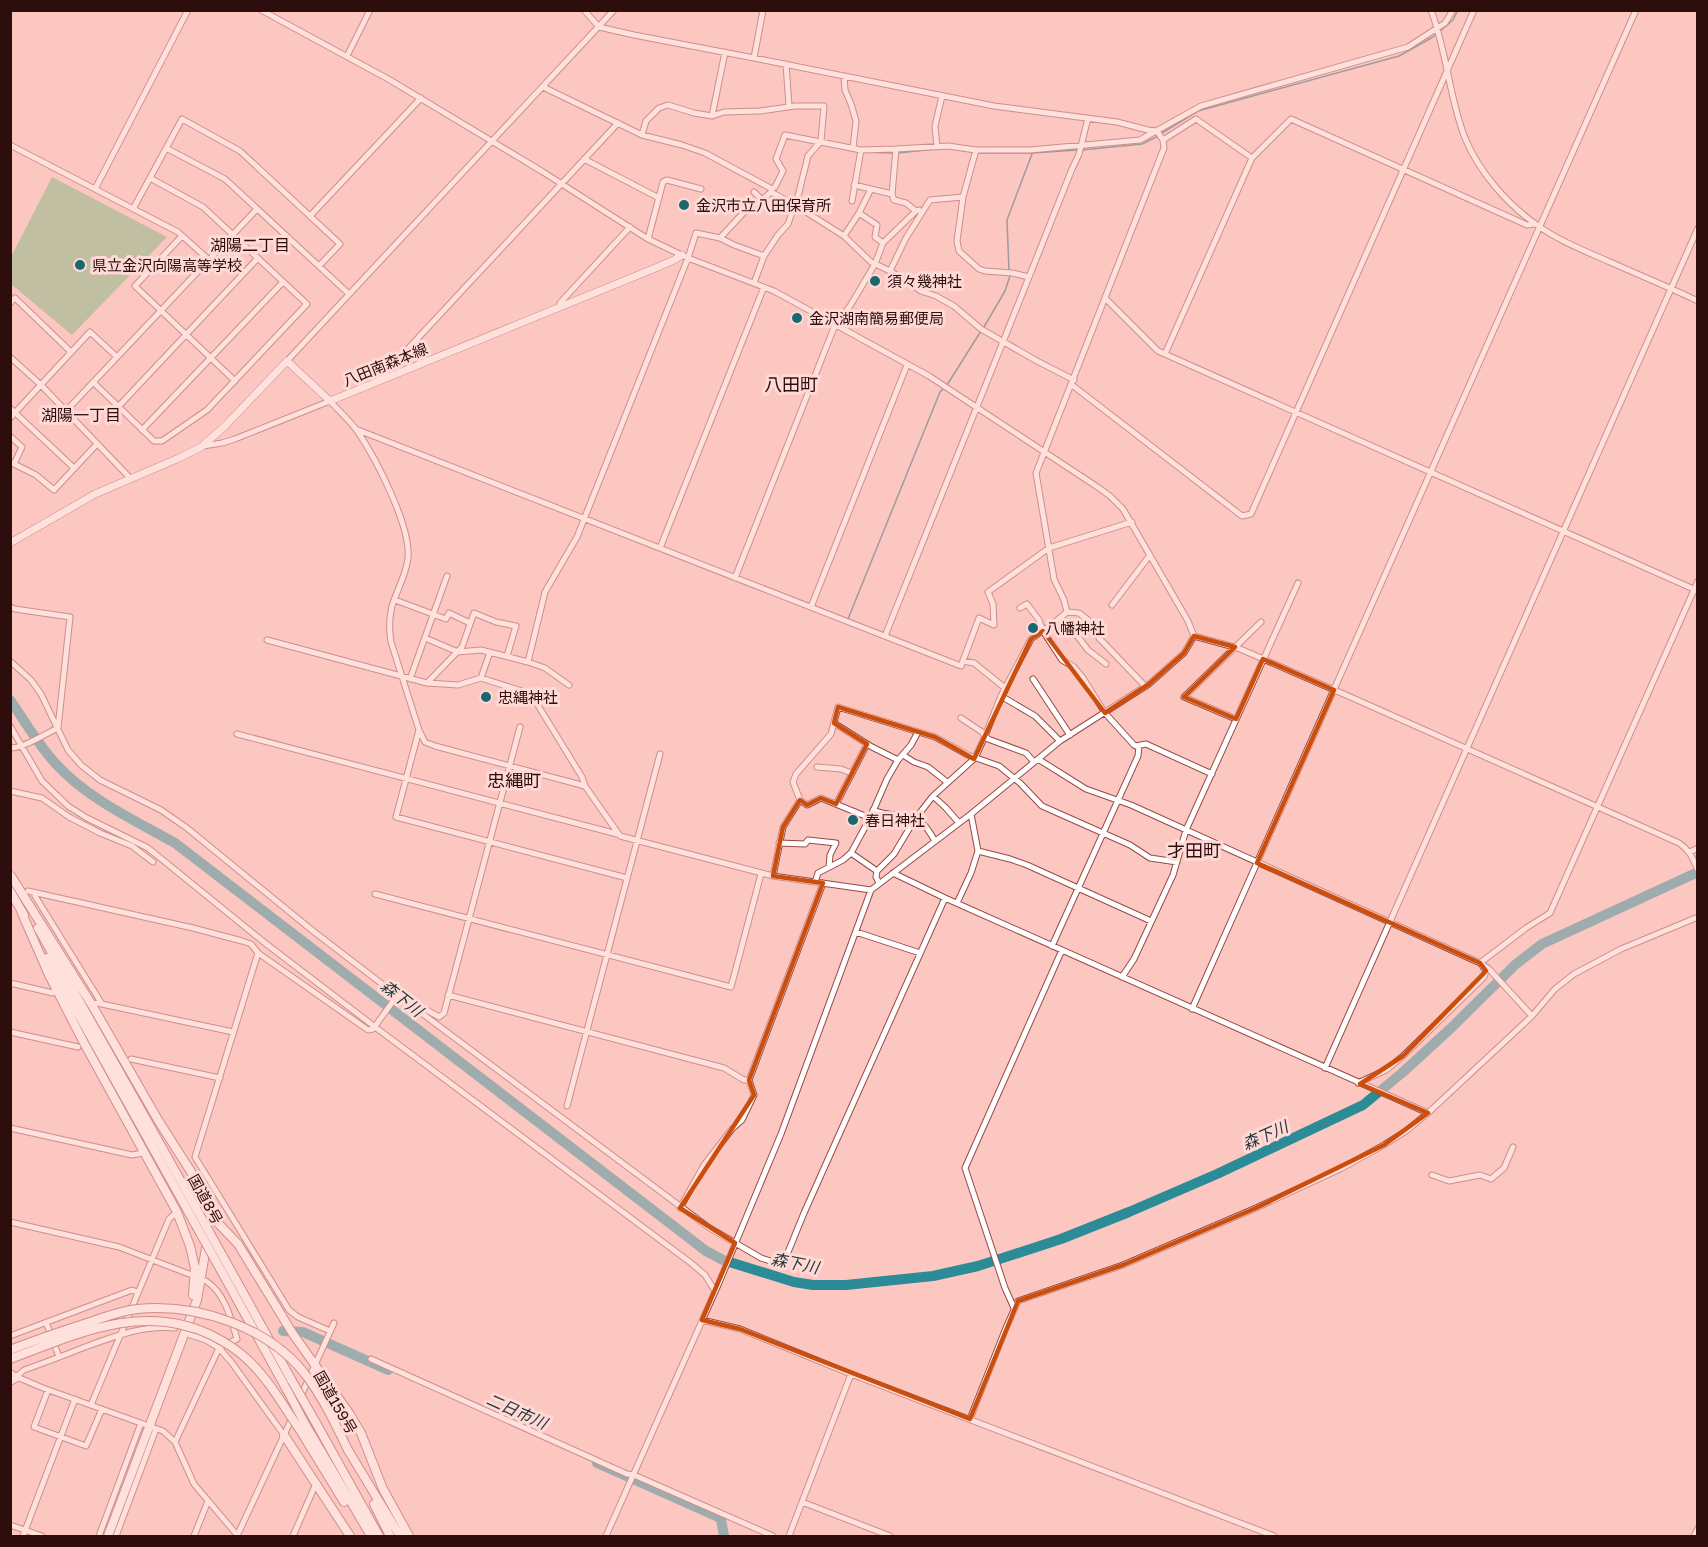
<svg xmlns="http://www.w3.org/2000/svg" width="1708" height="1547" viewBox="0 0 1708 1547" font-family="'Golos Text','Noto Sans JP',sans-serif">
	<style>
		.green { fill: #78b57a }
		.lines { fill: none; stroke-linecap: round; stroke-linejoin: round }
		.stream { stroke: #2c666e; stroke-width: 1.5 }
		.river { stroke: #2b8c97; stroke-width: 10 }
		.minor-tunnel { stroke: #d4a29d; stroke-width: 5; stroke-dasharray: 5 2.5; stroke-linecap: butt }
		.minor-casing { stroke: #984a45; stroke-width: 7 }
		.major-casing { stroke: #984a45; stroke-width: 8 }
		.highway-casing { stroke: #984a45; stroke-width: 10 }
		.minor { stroke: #fff; stroke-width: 5 }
		.major { stroke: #fff; stroke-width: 7 }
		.highway { stroke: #fff; stroke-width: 8 }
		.highway-bridge-casing { stroke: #984a45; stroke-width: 10; stroke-linecap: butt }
		.highway-bridge { stroke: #fff; stroke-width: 8 }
		.marked { fill: none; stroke: #cc4e0c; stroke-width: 4.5; stroke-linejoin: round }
		.poi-dot { fill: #1a676f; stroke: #fed9d5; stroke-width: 2 }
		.labels { text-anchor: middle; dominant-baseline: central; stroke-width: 6; stroke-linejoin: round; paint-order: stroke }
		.poi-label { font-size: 15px; fill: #2e0e0d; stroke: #fed9d5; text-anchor: start }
		.street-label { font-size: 15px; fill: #2e0e0d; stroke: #fed9d5 }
		.neighbourhood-label { font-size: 16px; fill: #2e0e0d; stroke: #fed9d5 }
		.water-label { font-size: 16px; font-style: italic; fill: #1f3537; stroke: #fed9d5 }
		.quarter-label { font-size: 18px; fill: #2e0e0d; stroke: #fed9d5 }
	</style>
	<rect width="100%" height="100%" fill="#fdc7c1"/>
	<path class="green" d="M52,177L167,237L72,335L11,284V257Z"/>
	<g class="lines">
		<path class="stream" d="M1162,133L1198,111L1399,56L1433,37L1453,20L1458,10
			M947,148L972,152
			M1082,150L1142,144L1158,136
			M862,152L893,153
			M898,153L936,149
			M977,153H1033L1077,150
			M1009,271L1007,220L1032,154
			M984,327L1005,291L1010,276
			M947,385L981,331
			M848,619L940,392L943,389"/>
		<path class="river" d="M10,700C25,721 38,745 56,764C88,799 134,820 175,843L706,1251L723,1260L794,1282L813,1285H846L933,1276L978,1266L1061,1239L1129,1212L1217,1174L1363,1105L1402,1073L1450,1029L1515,965L1542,944L1698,872
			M283,1331L303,1332L388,1370
			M597,1463L716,1516L721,1519L724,1536"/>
		<path class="minor-tunnel" d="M10,887L28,891"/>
		<defs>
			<path id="minor" d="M261,10L390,80L543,172L648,239L688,258L774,291L929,376L1096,486L1110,496L1123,509L1188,621L1194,636L1184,653L1149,684L1060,741L971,814L871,890L781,1134L718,1285L606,1536
				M584,10L599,27L634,35L754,58L994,106L1117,122L1148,130L1157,131L1163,140L1164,148L1036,473L1054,579L1064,600L1067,612L1055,622L1031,639L1001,696L985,736L975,758L933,796L915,819L894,854L877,871L876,877L879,883
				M1431,10C1447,52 1449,97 1465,138C1479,172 1507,204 1537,225C1559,241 1585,251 1610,262C1639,275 1669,287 1698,301
				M347,56L370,10
				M754,58L763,10
				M786,64L789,106
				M844,76L845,90L851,104L856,121L853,148
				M543,87L642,135L682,145L705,153L772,189L771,192L795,205L844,236L871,262L890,271L921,291L936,296L954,306L981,329L1037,361L1074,380
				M712,116L725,52
				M642,135L646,121L659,108L668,105L694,113L712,116L724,112L760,111L795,106H824L821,141L808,156L798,196L788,224L778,235L764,256L754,283
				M1163,140L1196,119L1252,158
				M10,145L178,232L209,260
				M937,147L935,126L942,96
				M166,148L225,179L349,294
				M896,149L892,194L894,200L906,203L916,211L919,210
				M976,150L963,197L957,241L959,251L979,269L985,271L1012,273L1029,277
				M584,159L659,198
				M854,185L892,194
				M95,189L188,10
				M772,189L775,187L783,171L776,159L785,135L861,150L896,149L948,146L976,150H1030L1140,140L1201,106L1408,47L1445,23L1453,10
				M754,192L762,200
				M852,201L861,150
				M133,209L182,119L240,151L340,244L319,266
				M859,213L877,225L875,237L883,243
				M310,216L421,98
				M182,236L135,286L235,381
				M844,236L859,213L871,189
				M720,238L734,245L764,256
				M648,239L663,182L667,180L701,189
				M890,271L906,238L930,200L963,197
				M1106,299L1158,351L1698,591
				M10,303L15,298L71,352
				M561,306L560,303L630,227
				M1165,354L1252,158L1291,119L1527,225L1535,224
				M10,357L41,385L131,479
				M287,361L614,10
				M378,381L618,123
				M93,382L154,441H162L207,410L307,304L203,207L150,178
				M1072,385L1242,516L1251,514L1474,10
				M118,407L258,258
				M10,408L74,468
				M66,411L257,209
				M10,418L90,332L117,357
				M142,430L283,282
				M358,430L961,666L979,618L994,625L993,604L988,592L1049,548L1132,522
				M10,436L22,447L14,464
				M203,446L222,443L235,439L330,401C339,411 350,421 358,432C376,459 411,526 408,558C406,575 397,590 392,606C389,618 389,630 391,642L419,730L425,742L435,746L585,786L620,836L773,876L871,890
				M10,462L36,475L54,490L97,444
				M660,548L764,287
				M735,578L835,325L850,306L875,264L883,243L916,211
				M395,600L446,619L449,613L470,623
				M1112,605L1150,555
				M10,607L15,609L70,617L58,728C45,734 24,748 10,748
				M811,607L907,365
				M1020,608L1027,604L1039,620L1043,631L1062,660L1074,667L1083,678L1105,713L1134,745L1136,746L1146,744L1212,774
				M1067,612L1079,613L1093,624L1099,638L1145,686
				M1086,618L1075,633L1088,650L1106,664
				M885,636L1029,277L1072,169L1079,154L1088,118
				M1194,636L1238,648L1355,699L1679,843C1690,850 1693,859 1698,870
				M425,638L458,652L481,650L528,662L545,668L569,685
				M267,640L427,683L458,685L481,678L531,694L582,777L585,786
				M10,661L31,680L41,694L68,750L81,765L100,780L161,810L187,828L313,931L386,987L439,1017L444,1013L520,727
				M963,661L974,663L1005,688
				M528,662L545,592L577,537L688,258L696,233L720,238L747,209L762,200L771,192
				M481,678L490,652
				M410,679L447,576
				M1033,679L1070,735
				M427,683L462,647L474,613L496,622L516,626L507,656
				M1001,696L1035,716L1060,741
				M961,718L982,732L988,739L1026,753L1034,762
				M1236,719L1184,697L1261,622
				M834,723L872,747L898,760
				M10,726L42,781L68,806L87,818L148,848L265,943L375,1027L691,1263L705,1275L715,1291
				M419,730L396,817L627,878
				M237,734L617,834
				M903,755L914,762L928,767L947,782
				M1038,759L1086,789L1131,805L1480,963L1489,969L1532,1016
				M817,767L841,769L851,773
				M10,791L42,798L69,817L100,833L132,846L153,862
				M933,796L946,808L959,823
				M800,800L793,782L796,774L831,734L838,707L935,737L968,755L999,766L1020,783L1042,806L1130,845L1150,858L1177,862
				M836,804L867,744
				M873,810C889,818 910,812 924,825C928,829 932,836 935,841
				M779,843L805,844L808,840L836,843L830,855L829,867
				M978,851L1010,859L1027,865L1151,921
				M1690,852L1698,848
				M851,853L877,871
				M893,873L945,898L1428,1113
				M773,876L783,827L800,800L807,805L821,798L870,818
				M815,882L818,873L843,860L851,853L870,818L887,779L898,760L911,745L918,732
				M28,891L193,928L242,941L251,944L258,953L368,1030L373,1029L399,993
				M375,894L731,987L761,874
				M35,896L102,1004
				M957,903L971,873L978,851L971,814
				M856,932L920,953
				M1052,946L1138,756L1139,746
				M258,953L195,1157L289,1310L298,1317L330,1331
				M1480,963L1526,928L1550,913L1698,581
				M1122,977L1134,959L1173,875L1186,830L1298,583
				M10,983L53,993L56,989
				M399,993L412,1006L708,1227L761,1258L777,1263L784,1262L804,1213L945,898
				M448,995L724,1068L744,1080H749
				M92,1005L97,1003L233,1032
				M1192,1009L1636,10
				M10,1032L78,1047
				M131,1059L220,1078
				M1325,1068L1698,228
				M1358,1083L1386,1070L1403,1056L1484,977L1486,971L1483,967
				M567,1106L660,754
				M10,1128L132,1155L143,1153
				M1432,1175L1449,1181L1480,1175L1491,1179L1504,1168L1513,1147
				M680,1208L704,1165L732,1129L742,1120L754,1095L749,1080L823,883
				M10,1222L119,1247L189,1274
				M1014,1308L1005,1288L965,1168L1062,950
				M702,1320L740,1329L851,1374L1274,1536
				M46,1322L59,1357
				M184,1333L206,1340L219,1348L232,1363L284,1435
				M10,1336L132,1290L137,1292
				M371,1359L627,1474L634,1475L773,1536
				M10,1372L17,1377L43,1388L163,1431L175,1442L194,1484L238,1536
				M15,1378L24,1370C44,1363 65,1355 85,1347C115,1336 143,1325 175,1328
				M48,1390L34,1427L86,1446L102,1409
				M91,1405L169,1219L177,1212
				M295,1409L334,1323
				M970,1419L1006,1328L1018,1301L1123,1265L1256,1208L1342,1168L1384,1145L1406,1131L1428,1113L1532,1016L1555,989L1574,974L1621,949L1698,917
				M175,1442L219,1348L237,1339C231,1319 225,1293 206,1281
				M802,1502L890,1536
				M10,1525L42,1536
				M23,1536L75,1399
				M99,1536L141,1423
				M116,1536L156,1429
				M194,1536L208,1501
				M237,1536L292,1418
				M293,1536L314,1488L318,1484
				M789,1536L851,1374
				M1694,1536L1698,1528"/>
			<path id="major" d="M10,543L95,494L179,458L201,447L225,426L287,361L330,401L653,269L674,260L682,255"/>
			<path id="highway" d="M11,876L92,1005L158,1120L193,1175L205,1204L207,1229
				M10,891L24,915
				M21,911L49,975L84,1043L177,1212L190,1246L195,1268L193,1295
				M38,928L146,1119
				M47,958L139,1123
				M209,1204L216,1221L238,1244L293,1334L349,1413L361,1433L383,1489L409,1536
				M231,1271L292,1381
				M223,1274L287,1390
				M10,1381L17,1377
				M311,1414L379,1536
				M305,1424L371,1536
				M300,1430L344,1502
				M284,1435L350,1536
				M348,1450L400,1536
				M374,1504L390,1536
				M108,1536L197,1300L207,1242"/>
		</defs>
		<use href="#minor" class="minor-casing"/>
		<use href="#major" class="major-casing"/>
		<use href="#highway" class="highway-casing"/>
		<use href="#minor" class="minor"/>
		<use href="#major" class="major"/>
		<use href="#highway" class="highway"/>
		<defs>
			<path id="highway-bridge" d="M146,1119L231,1271
				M139,1123L223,1274
				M10,1350C38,1339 65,1330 93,1321C107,1316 122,1311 137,1309C197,1303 271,1327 308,1378C324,1400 336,1425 348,1450
				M10,1359C77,1334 142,1302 211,1335C225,1342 238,1350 249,1361C269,1380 284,1407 300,1430
				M292,1381L311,1414
				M287,1390L305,1424"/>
		</defs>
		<use href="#highway-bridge" class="highway-bridge-casing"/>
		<use href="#highway-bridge" class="highway-bridge"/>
	</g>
	<path d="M0 0H1708V1547H0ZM1043,631L1105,713L1149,684L1184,653L1194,636L1235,647L1184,697L1236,719L1263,659L1334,690L1257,863L1480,963L1486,971L1403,1056L1360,1084L1428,1113L1384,1145L1256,1208L1123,1265L1018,1301L970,1419L740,1329L702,1320L735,1243L680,1208L754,1095L749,1080L823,883L773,876L783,827L800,800L807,805L821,798L836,804L867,744L834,723L838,707L935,737L974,759L1031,639Z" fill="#fdc7c1" fill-opacity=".55" fill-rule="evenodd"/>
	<path class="marked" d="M1043,631L1105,713L1149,684L1184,653L1194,636L1235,647L1184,697L1236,719L1263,659L1334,690L1257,863L1480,963L1486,971L1403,1056L1360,1084L1428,1113L1384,1145L1256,1208L1123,1265L1018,1301L970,1419L740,1329L702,1320L735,1243L680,1208L754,1095L749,1080L823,883L773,876L783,827L800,800L807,805L821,798L836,804L867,744L834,723L838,707L935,737L974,759L1031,639Z"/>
	<g class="poi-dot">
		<circle cx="684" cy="205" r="6"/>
		<circle cx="80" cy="265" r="6"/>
		<circle cx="875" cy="281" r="6"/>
		<circle cx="797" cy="318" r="6"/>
		<circle cx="1033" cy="628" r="6"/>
		<circle cx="486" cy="697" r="6"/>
		<circle cx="853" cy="820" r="6"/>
	</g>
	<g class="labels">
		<g class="poi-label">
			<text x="696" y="205">金沢市立八田保育所</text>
			<text x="92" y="265">県立金沢向陽高等学校</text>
			<text x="887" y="281">須々幾神社</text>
			<text x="809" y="318">金沢湖南簡易郵便局</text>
			<text x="1045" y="628">八幡神社</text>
			<text x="498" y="697">忠縄神社</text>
			<text x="865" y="820">春日神社</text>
		</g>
		<g class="street-label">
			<text transform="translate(385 364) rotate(-22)">八田南森本線</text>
			<text transform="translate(206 1199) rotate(61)">国道8号</text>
			<text transform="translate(336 1402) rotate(60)">国道159号</text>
		</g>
		<g class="neighbourhood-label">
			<text x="250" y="245">湖陽二丁目</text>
			<text x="81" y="415">湖陽一丁目</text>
		</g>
		<g class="water-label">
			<text transform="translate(402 998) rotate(38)">森下川</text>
			<text transform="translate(1265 1135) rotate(-24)">森下川</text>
			<text transform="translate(795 1263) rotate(11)">森下川</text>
			<text transform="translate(517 1411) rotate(24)">二日市川</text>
		</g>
		<g class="quarter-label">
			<text x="791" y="384">八田町</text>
			<text x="514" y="780">忠縄町</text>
			<text x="1194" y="850">才田町</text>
		</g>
	</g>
	<rect width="1708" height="1547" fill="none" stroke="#2e0e0d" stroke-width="24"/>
</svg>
